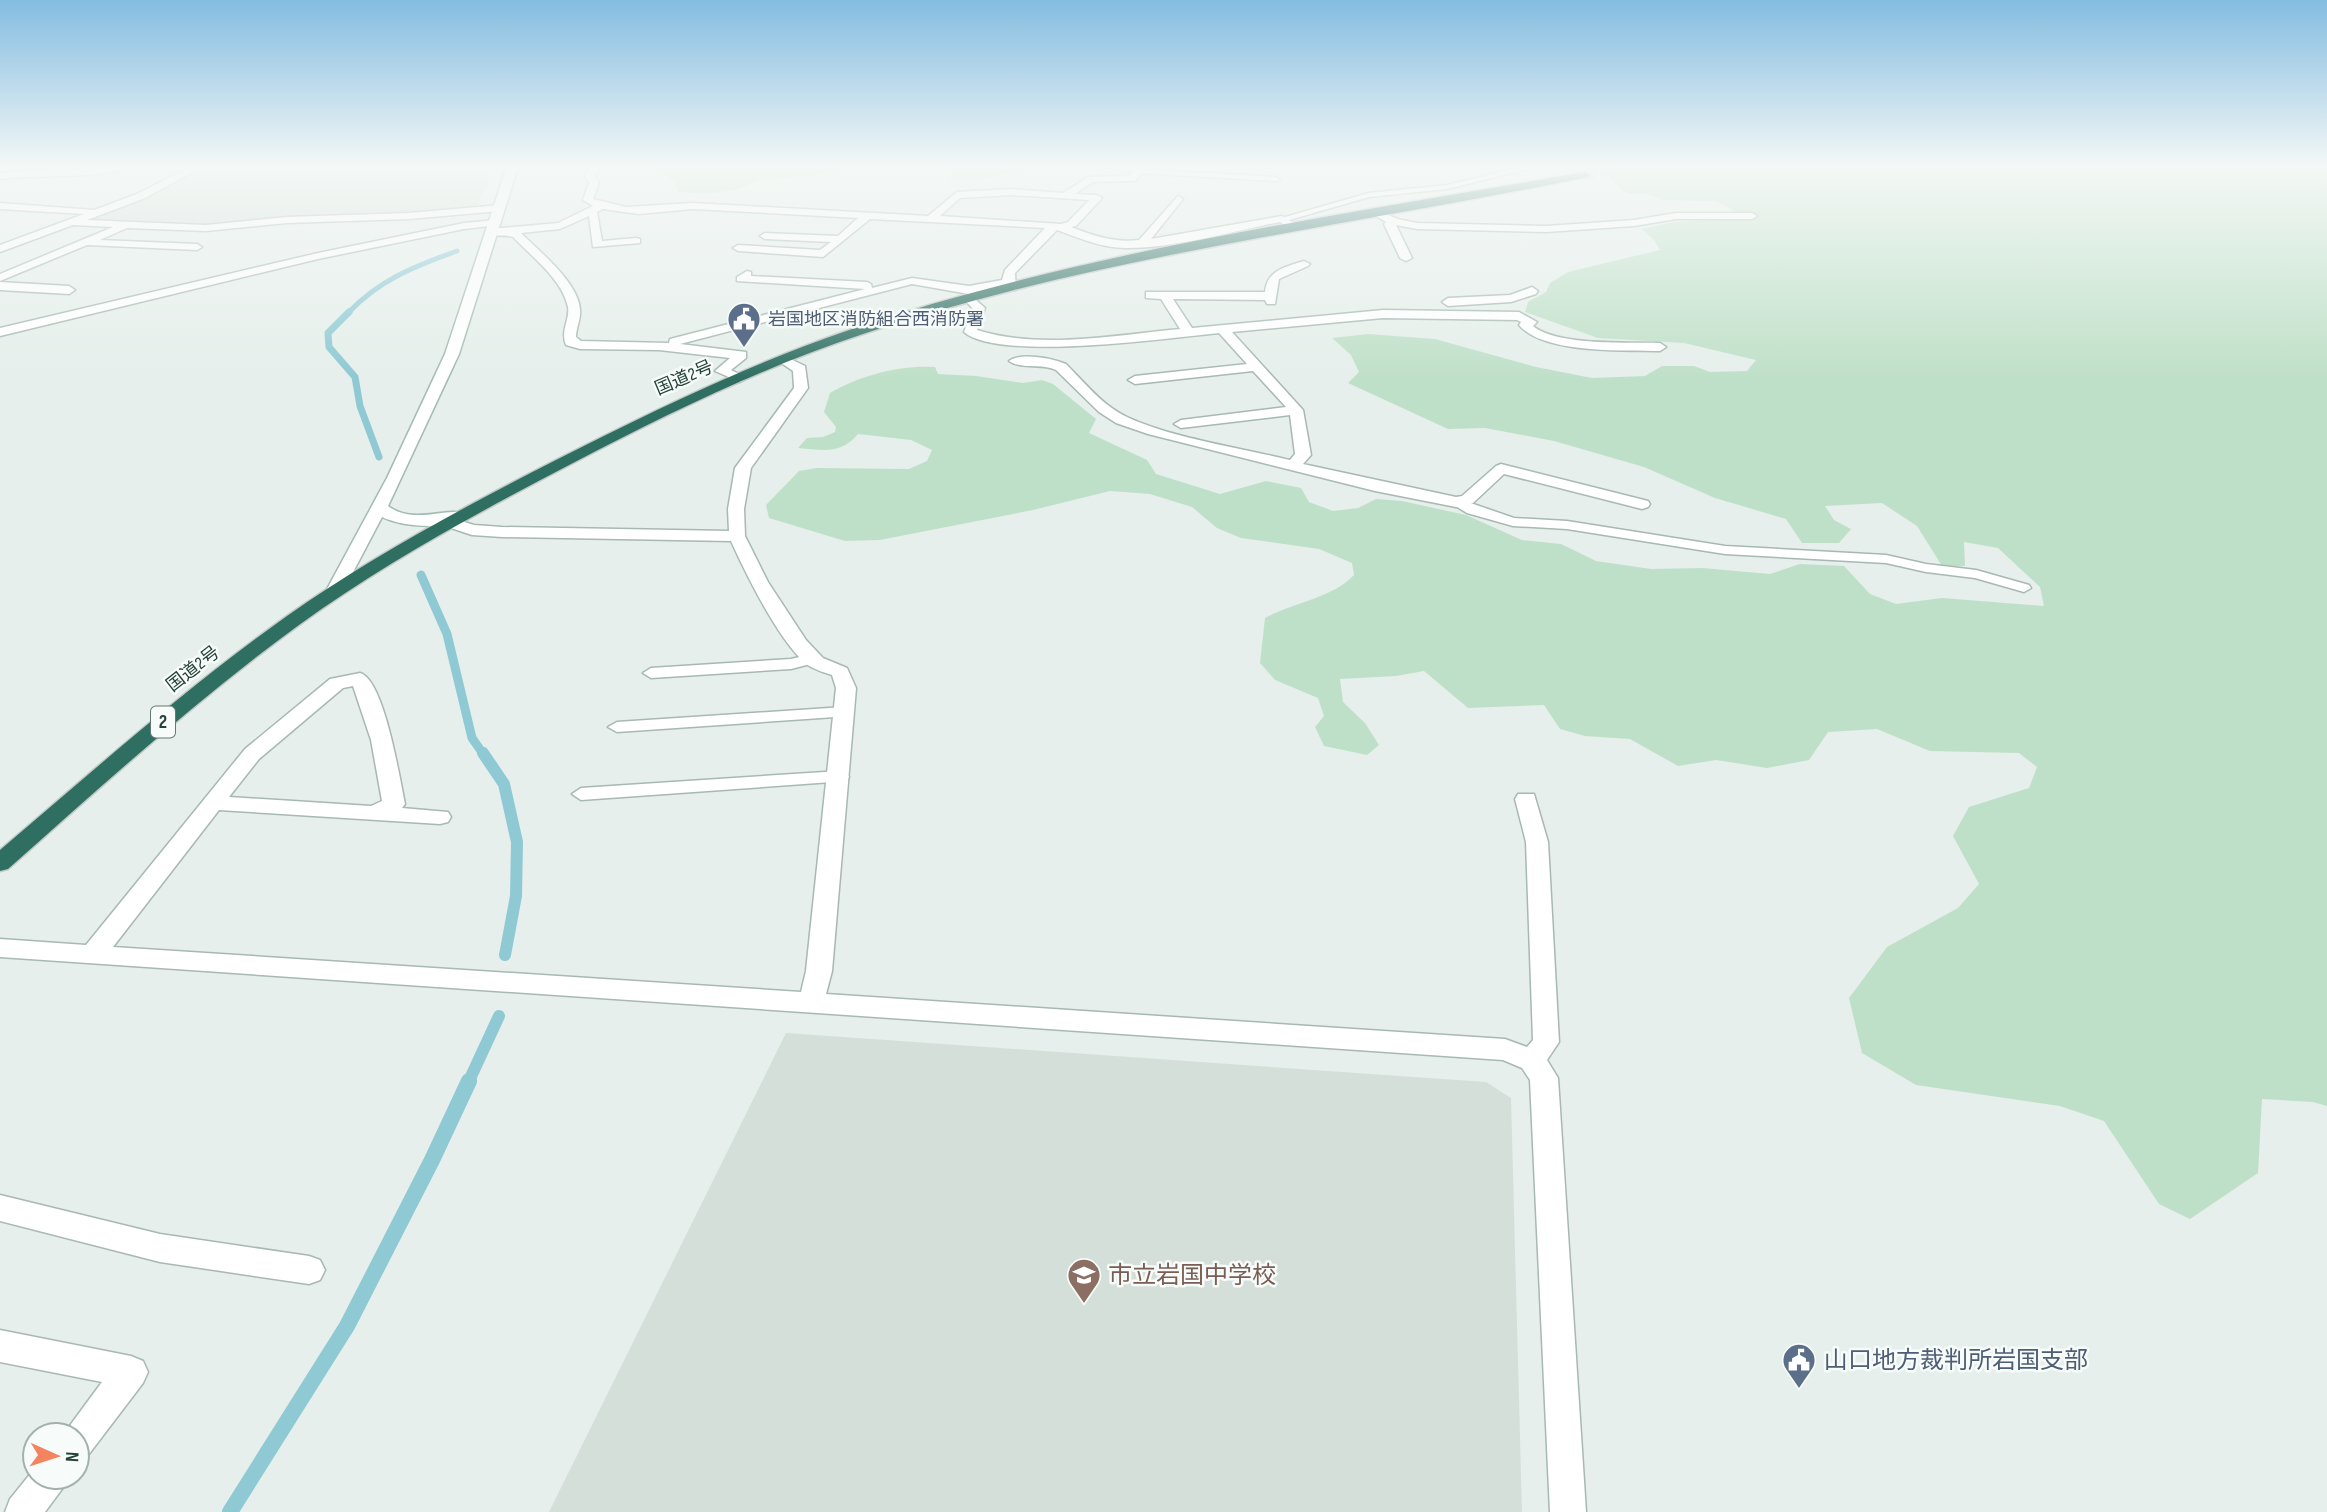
<svg xmlns="http://www.w3.org/2000/svg" width="2327" height="1512" viewBox="0 0 2327 1512" font-family="'Sofia Sans Condensed','Noto Sans JP',sans-serif">
	<style>
		.built { fill: #d4dfda }
		.green { fill: #bfe0c8 }
		.lines { fill: none; stroke-linecap: round; stroke-linejoin: round }
		.stream-far4 { stroke: #8ec9d4; stroke-width: 5 }
		.stream-far3 { stroke: #8ec9d4; stroke-width: 7 }
		.stream-far2 { stroke: #8ec9d4; stroke-width: 9 }
		.stream-far1 { stroke: #8ec9d4; stroke-width: 12 }
		.stream { stroke: #8ec9d4; stroke-width: 16 }
		.highway-tunnel { stroke: #bfccc8; stroke-width: 10; stroke-dasharray: 10 5; stroke-linecap: butt }
		.lane-casing { stroke: #a8b8b2; stroke-width: 3 }
		.street-casing { stroke: #a8b8b2; stroke-width: 3 }
		.secondary-casing { stroke: #a4bbb3; stroke-width: 3 }
		.highway-casing { stroke: #c2cac8; stroke-width: 3 }
		.lane { fill: #fff; fill-rule: evenodd }
		.street { fill: #fff; fill-rule: evenodd }
		.secondary { fill: #fff; fill-rule: evenodd }
		.highway { fill: #2f6f62; fill-rule: evenodd }
		.labels { text-anchor: middle; dominant-baseline: central; stroke-width: 5; stroke-linejoin: round; paint-order: stroke }
		.far-service-label { font-size: 18px; fill: #4e5e75; stroke: #f7fbf9; text-anchor: start }
		.far-street-label { font-size: 18px; fill: #24423a; stroke: #f7fbf9 }
		.shield { fill: #f7fbf9; stroke: #637a73; stroke-width: 2 }
		.shield-label { font-size: 19px; font-weight: bold; fill: #24423a }
		.near-education-label { font-size: 24px; fill: #785e54; stroke: #f7fbf9; text-anchor: start }
		.near-service-label { font-size: 24px; fill: #4e5e75; stroke: #f7fbf9; text-anchor: start }
	</style>
	<rect width="100%" height="100%" fill="#e6efeb"/>
	<path class="built" d="M205,166H490L491,168L488,182L476,208L206,226L84,221L156,192Z
		M786,1033L1486,1082L1511,1098L1522,1512H549Z"/>
	<path class="green" d="M648,166H846L832,173L761,180L734,190L706,194L679,192C673,176 662,171 646,168Z
		M954,166H1048L979,179H950Z
		M1579,166H2327V1106L2313,1102L2262,1099L2258,1173L2190,1219L2159,1204L2104,1121L2060,1106L1916,1085L1862,1053L1849,998L1887,947L1958,908L1979,884L1953,836L1969,807L2029,788L2037,767L2019,753L1930,751L1877,729L1828,732L1809,760L1767,768L1716,760L1678,766L1630,739L1585,736L1560,729L1544,705L1468,708L1424,671L1396,676L1340,679L1343,702L1365,723L1379,745L1367,755L1324,746L1315,727L1324,716L1318,698L1275,680L1260,663L1265,618C1294,602 1331,599 1354,575L1352,563L1319,549L1241,538L1217,528L1192,507L1150,494L1110,491L1033,510L880,540L845,541L769,518L766,505L799,471L817,468L909,469L927,461L932,450L911,440L858,434C840,455 824,450 798,448L807,438L823,437L835,432L836,427L824,412L830,393C861,375 900,365 935,367L938,374L976,376L1023,383L1042,380L1053,384L1096,419L1089,433L1147,460L1156,474L1220,494L1266,481L1301,488L1309,502L1333,511L1358,508L1376,499L1402,501L1466,515L1522,540L1561,544L1596,561L1651,569L1702,568L1770,574L1800,564L1844,566L1870,594L1896,604L1942,598L2044,606L2040,587L1998,548L1964,542L1965,566H1942L1917,526L1882,503L1825,506L1834,520L1851,529L1839,543H1802L1786,519L1715,498L1644,467L1554,441L1485,428L1448,429L1348,383L1359,372L1351,355L1332,338L1368,334L1435,339L1536,367L1592,378L1645,376L1662,366H1694L1710,372L1747,371L1756,360L1684,343L1598,338L1525,312L1528,302L1546,292L1550,283L1568,272L1660,250L1654,240L1642,229L1674,222L1739,219L1742,215L1716,201L1664,200L1648,194H1631L1621,190L1610,177Z"/>
	<g class="lines">
		<path class="stream-far4" d="M348,313C379,280 415,266 457,251"/>
		<path class="stream-far3" d="M349,312L328,333L329,347L355,377L360,406L379,457"/>
		<path class="stream-far2" d="M421,575L447,634L472,738L484,755"/>
		<path class="stream-far1" d="M483,753L504,784L517,842L516,896L505,955
			M468,1083L499,1016"/>
		<path class="stream" d="M230,1512L347,1326L432,1160L469,1081"/>
		<path class="highway-tunnel" d="M1585,175L1632,166"/>
		<defs>
			<path id="lane" d="M1525,166H1540L1447,189L1369,197L1282,222L1278,219L1369,193L1447,185Z
				M1135,169L1276,177L1280,179L1276,181L1138,173Z
				M1456,498L1514,518L1567,521L1725,546L1886,555L1926,564L1976,570L2029,585L2031,588L2024,592L1975,578L1926,572L1886,563L1725,554L1567,529L1513,526L1467,513L1449,502Z
				M812,654L818,656L820,659L818,662L791,669L651,678L643,673L651,668L791,659Z
				M844,707L852,712L850,716L617,732L608,727L617,722Z
				M840,771L846,773L849,777L846,781L581,800L572,794L581,788Z"/>
			<path id="street" d="M103,166H131C106,180 33,174 0,179V173C34,168 68,171 103,166Z
				M192,166H204L145,198L87,220L206,225L287,217L409,213L500,205L505,208L500,211L409,219L287,223L206,231L127,228L100,240L197,244L202,247L197,250L87,245L0,281V274L113,227L73,225L0,252V245L84,214L0,209V203L94,210L137,194Z
				M590,166H600L595,176L599,183L593,199L626,207L693,203L928,216L957,192L1011,189L1063,193L1088,177L1129,176L1133,171L1118,170L1117,166H1140L1144,169L1135,181L1093,182L1075,194L1097,195L1102,198L1076,226L1071,227C1094,236 1115,243 1139,240L1178,196L1183,199L1151,239L1282,216L1302,228L1293,230L1280,222C1233,231 1172,249 1125,248C1102,248 1079,238 1057,230L1015,273L1016,290H1008L1005,286L969,294L912,284L680,344L746,352V358L731,370L747,378L740,382L715,371L730,358L659,350L580,349L566,345C560,331 570,320 568,307C562,279 532,257 513,237C504,234 492,238 486,232L491,229L558,223L593,206L583,200L589,183L585,176ZM1011,195L1089,200L1068,222L1061,224L940,216L960,198ZM603,209L639,214L693,209L858,218L838,236L765,233L760,236L765,239L831,242L820,250L738,245L733,248L738,251L823,257L870,219L1045,228L1005,270L1002,280L969,286L912,278L872,288L871,284L867,282L751,276V272L747,271L737,277V281L865,289L670,339L669,343L581,341L576,337C576,328 581,319 580,310C579,283 539,251 521,233L560,229L589,216L593,247L640,243V239L636,238L602,241L597,212Z
				M1376,210L1398,219L1417,223L1546,226L1634,220L1676,213H1752L1757,216L1752,219H1676L1634,226L1546,232L1417,229L1396,225L1412,258L1406,261L1400,258L1384,224L1386,222L1371,213Z
				M495,220L499,221V225L464,229L318,259L0,336V328L318,253L464,223Z
				M1304,261L1310,264L1308,266L1279,279L1275,304H1267L1265,300L1173,299L1192,328L1383,310L1519,312L1537,322L1533,326C1557,346 1629,342 1660,343L1666,347L1660,351C1624,350 1543,354 1519,325L1521,322L1517,320L1383,318L1232,332L1303,410L1311,455L1303,464L1456,497L1462,496L1496,466L1501,464L1648,501L1650,504L1648,507L1642,509L1504,474L1473,503L1456,507L1375,491L1148,434L1116,423L1099,412L1056,370C1042,363 1022,370 1009,361C1021,352 1052,358 1066,364C1084,382 1103,406 1127,417C1172,438 1241,448 1290,460L1295,454L1290,415L1181,428L1174,424L1181,420L1286,407L1253,371L1135,384L1128,380L1135,376L1247,364L1219,333C1169,338 999,362 964,332L973,309L964,299L970,295L985,308L977,330C1041,350 1115,335 1180,329L1161,299L1146,298V292H1265C1267,270 1285,267 1304,261Z
				M0,282L69,286L75,290L69,294L0,290Z
				M1532,287L1538,291L1536,294L1511,302L1448,306L1442,302L1448,298L1510,295Z
				M784,356L805,366L808,388L751,468L744,509L745,536L768,582L806,640L823,658L847,668L856,688L832,971L826,994L1505,1039L1527,1047L1533,1040L1526,842L1515,799L1518,794H1534L1548,842L1559,1042L1547,1060L1558,1078L1586,1512H1550L1530,1080L1522,1068L1503,1060L0,957V939L86,945L245,749L330,679L360,673C384,679 400,780 405,804L402,808L448,812L451,817L448,822L440,824L219,810L113,947L801,992L806,971L836,688L832,675C825,673 817,670 811,667C783,650 745,572 731,541L502,537L472,535L442,525L440,522L448,517L474,525L502,527L729,531L728,509L735,468L794,388L793,371L777,360ZM353,686L371,740L382,801L371,806L229,797L259,759L343,688Z
				M0,1195L160,1234L309,1256L320,1260L325,1270L320,1280L309,1284L160,1262L0,1221Z
				M0,1330L131,1356L143,1361L148,1372L143,1383L89,1454L77,1459V1435H63L102,1382L0,1362Z
				M35,1468V1477H68L62,1489L45,1512H5L10,1499Z"/>
			<path id="secondary" d="M507,166H517L514,180L459,354L388,506C416,527 453,503 467,516C451,531 402,527 382,517L341,595H329L326,591L387,478L445,354Z"/>
			<path id="highway" d="M1585,172L1590,175L1588,177C1346,227 1099,255 863,334C763,367 667,414 573,463C479,512 386,562 299,625C197,699 103,785 8,869L0,871V850C94,770 186,688 287,616C371,557 462,508 554,461C651,412 749,364 852,329C1089,250 1340,215 1585,172Z"/>
		</defs>
		<use href="#lane" class="lane-casing"/>
		<use href="#street" class="street-casing"/>
		<use href="#secondary" class="secondary-casing"/>
		<use href="#highway" class="highway-casing"/>
		<use href="#lane" class="lane"/>
		<use href="#street" class="street"/>
		<use href="#secondary" class="secondary"/>
		<use href="#highway" class="highway"/>
	</g>
	<linearGradient id="sky" x2="0" y2="1"><stop stop-color="#84bce0"/><stop offset="0.44" stop-color="#f4f8f6"/><stop offset="1" stop-color="#f4f8f6" stop-opacity="0"/></linearGradient>
	<rect width="2327" height="378" fill="url(#sky)"/>
	<defs>
		<symbol id="civic-pin" viewBox="-11 -11 22 30"><path d="M0 17L-7.5 6A9.5 9.5 0 1 1 7.5 6Z" fill="#5c6f8a" stroke="#f7fbf9"/><path d="M-.6-6.5H3V-4.5H.6V-3L4-1V1h2V6H-6V1h2V-1L-.6-3ZM-1.2 2.5V6h2.4V2.5Z" fill="#fff"/></symbol>
		<symbol id="school-pin" viewBox="-11 -11 22 30"><path d="M0 17L-7.5 6A9.5 9.5 0 1 1 7.5 6Z" fill="#8d6e63" stroke="#f7fbf9"/><path d="M0-5L7-2L0 1L-7-2ZM-4 1L0 2.5L4 1V4Q0 6-4 4Z" fill="#fff"/></symbol>
	</defs>
	<g fill-rule="evenodd">
		<use href="#civic-pin" x="725" y="300" width="38" height="52"/>
		<use href="#school-pin" x="1065" y="1256" width="38" height="52"/>
		<use href="#civic-pin" x="1780" y="1341" width="38" height="52"/>
	</g>
	<g class="labels">
		<g class="far-service-label">
			<text x="768" y="319">岩国地区消防組合西消防署</text>
		</g>
		<g class="far-street-label">
			<text transform="translate(684 378) rotate(-23)">国道2号</text>
			<text transform="translate(193 669) rotate(-38)">国道2号</text>
		</g>
		<rect class="shield" x="151" y="706.5" width="24" height="31" rx="5"/>
		<g class="shield-label">
			<text x="163" y="722">2</text>
		</g>
		<g class="near-education-label">
			<text x="1108" y="1275">市立岩国中学校</text>
		</g>
		<g class="near-service-label">
			<text x="1824" y="1360">山口地方裁判所岩国支部</text>
		</g>
	</g>
	<g transform="translate(56 1456) rotate(93)"><circle r="33" fill="#f7fbf9" stroke="#a3b1ad" stroke-width="2"/>
	<path d="M0-5L12 26L0 18L-12 26Z" fill="#f4845f"/>
	<text y="-10" font-size="19" font-weight="bold" text-anchor="middle" fill="#24423a">N</text>
	</g>
</svg>
